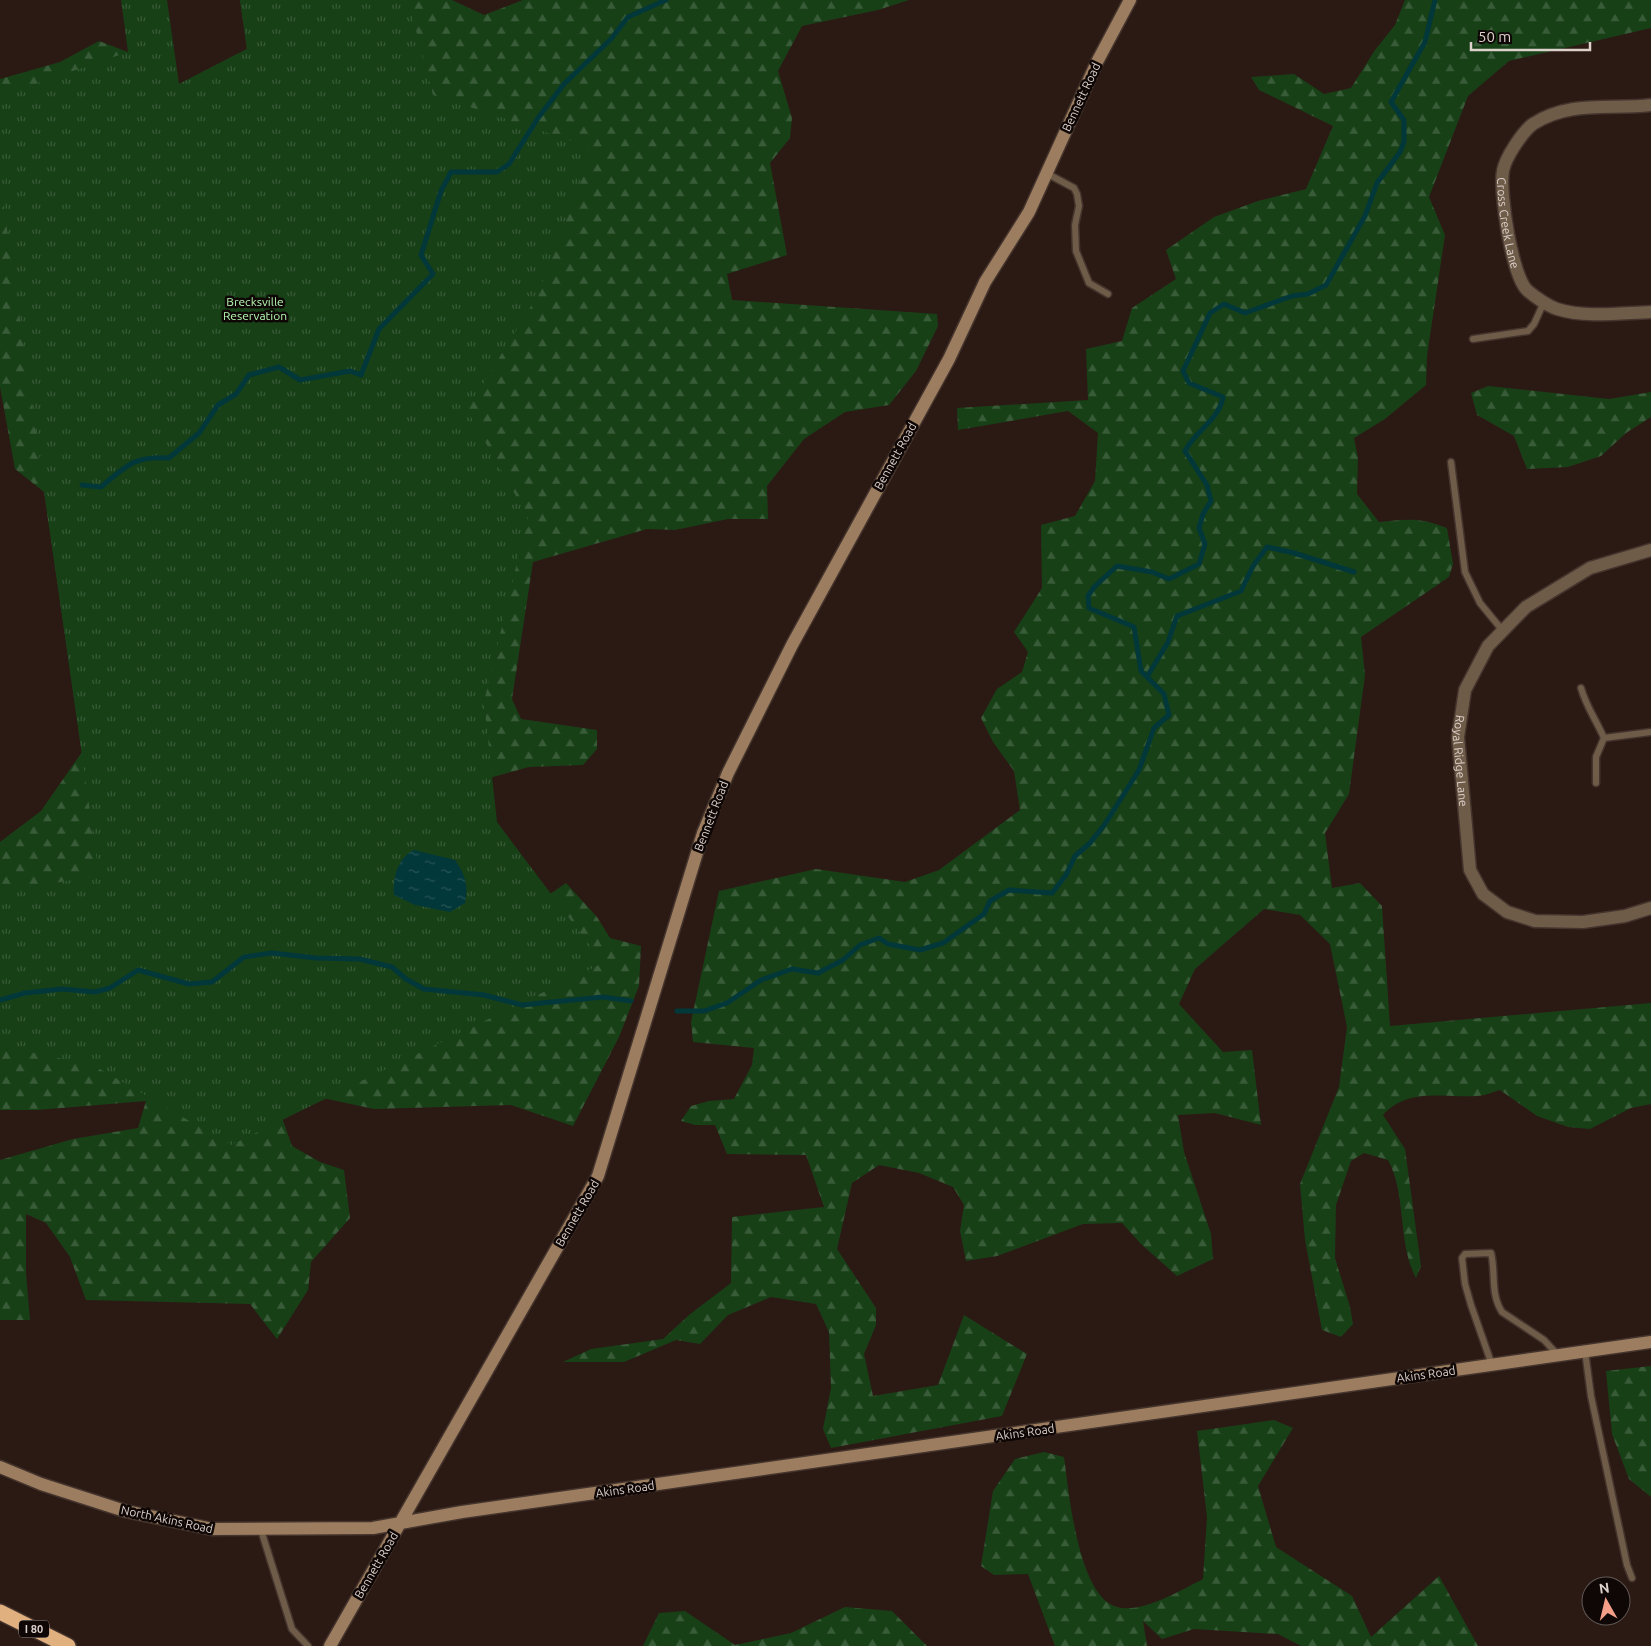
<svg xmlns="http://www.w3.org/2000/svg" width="1651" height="1646" viewBox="0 0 1651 1646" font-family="Ubuntu,sans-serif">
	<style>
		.forest { fill: url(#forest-firs) }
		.park { fill: url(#park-tufts) }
		.water { fill: url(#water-ripples) }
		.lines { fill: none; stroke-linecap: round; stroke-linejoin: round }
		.stream { stroke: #03383a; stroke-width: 5 }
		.lane-casing { stroke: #44342d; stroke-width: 9 }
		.street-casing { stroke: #44342d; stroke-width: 15 }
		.secondary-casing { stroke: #44342d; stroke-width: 15 }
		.highway-casing { stroke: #44342d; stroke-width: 18 }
		.lane { stroke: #6e5b48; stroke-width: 6 }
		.street { stroke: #6e5b48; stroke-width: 12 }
		.secondary { stroke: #9c7d5f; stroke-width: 12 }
		.highway { stroke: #e0b07f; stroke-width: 15 }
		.labels { text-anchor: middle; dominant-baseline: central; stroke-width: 5; stroke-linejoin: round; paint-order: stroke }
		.shield { fill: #0e0705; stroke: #9f9490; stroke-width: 1 }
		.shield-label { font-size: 11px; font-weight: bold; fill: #ddd1cc }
		.street-label { font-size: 12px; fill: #ddd1cc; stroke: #0e0705 }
		.park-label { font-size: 12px; fill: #b6f9b2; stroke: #0e0705 }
	</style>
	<defs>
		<pattern id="forest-firs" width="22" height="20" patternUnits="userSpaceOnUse" patternTransform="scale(1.25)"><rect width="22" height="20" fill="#174017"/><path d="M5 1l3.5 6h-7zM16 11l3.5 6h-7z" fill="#385b38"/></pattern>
		<pattern id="park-tufts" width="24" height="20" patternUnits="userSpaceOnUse" patternTransform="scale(1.25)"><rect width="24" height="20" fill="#174017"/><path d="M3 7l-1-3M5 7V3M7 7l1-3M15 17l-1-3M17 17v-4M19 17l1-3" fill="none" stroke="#385b38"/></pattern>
		<pattern id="water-ripples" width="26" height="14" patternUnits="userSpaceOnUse" patternTransform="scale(1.25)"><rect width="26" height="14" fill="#03383a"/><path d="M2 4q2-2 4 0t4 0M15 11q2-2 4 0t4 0" fill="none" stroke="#275455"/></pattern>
	</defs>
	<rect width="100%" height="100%" fill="#2b1a13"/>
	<path class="forest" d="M240,0H452L484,15L523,0H909L878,10L802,26L778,71L792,118L790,138L770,163L787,255L727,274L732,300L937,314L938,326L916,371L889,405L845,412L804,439L767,486L768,519H728L675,530L647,529L533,562L512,699L521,719L597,730V749L583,765L529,767L486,779L459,834L544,898L566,883L597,917L610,938L641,946L639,986L619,1037L573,1126L511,1105L374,1109L304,1094L279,1109L292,1146L320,1162L344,1170L350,1218L311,1262L308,1290L277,1339L250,1304L86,1300L70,1257L46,1223L26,1214V1273L30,1320H0V1160L73,1139L138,1128L146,1101L37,1110H0V842L41,811L82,752L44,492L15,469L0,387V79L60,62L99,41L141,57L179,84L247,49Z
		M1405,0H1651V28L1509,61L1468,96L1429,197L1445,235L1427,356L1426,385L1385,419L1354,438L1358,458L1357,494L1379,522C1406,519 1421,517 1447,528L1453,564L1449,577L1361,637L1365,675L1349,794L1325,833L1332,888L1360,883L1382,906L1390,1026L1651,1003V1104L1631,1108L1590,1129L1568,1127L1537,1116L1500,1090C1493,1092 1484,1096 1477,1096C1444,1098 1408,1087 1383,1115L1405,1149L1421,1266L1416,1278C1397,1242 1407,1195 1388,1160L1364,1153L1351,1161L1336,1205L1335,1258L1350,1307L1353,1324L1341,1337L1322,1330L1305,1240L1300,1184L1339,1087L1347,1027L1330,944L1300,915L1264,909L1195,969L1179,1004L1223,1052L1252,1050L1261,1125L1215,1113L1178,1115L1184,1152L1211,1234L1213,1259L1177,1276L1141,1244L1122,1223L1083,1224L997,1256L966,1261L960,1231L964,1205L953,1187L919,1173L879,1165L852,1183L837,1249L876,1308V1325L864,1354L873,1396L938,1385L964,1315L1027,1354L1002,1416L831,1448L823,1429L831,1388L829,1332L816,1304L771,1297L728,1315L700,1344L676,1340L624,1362H563L591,1349L663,1339L689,1315L731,1283L732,1217L824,1207L806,1155L727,1154L715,1125H695L681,1121L691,1106L709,1101L734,1099L752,1065L754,1048L693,1042L691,1022L719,891L816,869L905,882L939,870L1020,810L1014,771L993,742L981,718L997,689L1022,672L1028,652L1014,632L1042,588L1041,525L1075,516L1095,481L1098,433L1068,411L958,430L957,408L1088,400L1086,349L1122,341L1132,308L1176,279L1166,250L1214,217L1258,201L1306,189L1333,126L1259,90L1251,77L1294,74L1324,94L1351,88L1375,50L1395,25Z
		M1488,386L1609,399L1651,392V417L1626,433L1601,456L1568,467L1527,469L1514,436L1477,415L1471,393Z
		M1651,1366V1497L1629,1479L1612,1434L1606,1371Z
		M1274,1420L1293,1428L1258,1486L1276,1547L1352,1596L1371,1637L1439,1576L1478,1646H1301L1278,1634L1194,1629L1162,1639L1143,1621L1147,1646H1055L1028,1574L994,1575L981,1566L993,1491L1015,1459L1044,1452L1064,1457C1069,1492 1078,1597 1117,1607C1142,1614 1181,1590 1203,1579L1207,1517L1197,1431Z
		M845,1607L892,1611L927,1646H643L659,1613L685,1611L735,1645L791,1633Z"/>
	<path class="park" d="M121,0H167L179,84L247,49L240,0H408L433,95L594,148L536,298L467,410L528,517L484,702L497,822L603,963L231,1145L93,1065L0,1046V893L99,875L0,180V96L128,52Z"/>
	<path class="water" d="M414,850L455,860C465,874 469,886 465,903L450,912L415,905L394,895C392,879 398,857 414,850Z"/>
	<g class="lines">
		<path class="stream" d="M82,485L101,487C127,465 134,456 169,458L199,433L218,405L236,394L249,375L279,367L300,380L350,371L361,375L379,329L433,274L421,255L441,191L451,172H497L509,164L538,118L564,84L611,39L628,17L666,0
			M1147,677L1168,642L1177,616L1241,591L1253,566L1267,547L1294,553L1354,572
			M0,1000L25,993L62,989L95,992L110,988L138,970L189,984L212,982L244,957L272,953L316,958L359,959L392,967L406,979L424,989L484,995L522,1005L603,997L631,1001
			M677,1011H704L727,1003L761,980L792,969L818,973L843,960L860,945L879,938L888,944L920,950L943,943L984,914L990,901L1009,890L1052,893L1066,875L1075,856L1090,843L1105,824L1139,770L1154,728L1169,715L1164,694L1141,671L1134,627L1089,608L1088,596L1095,586L1117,566L1152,572L1169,579L1199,564L1205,544L1199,528L1203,514L1211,501L1207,485L1185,451C1196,430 1219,420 1223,397L1189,383L1183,371L1210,313L1224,304L1245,313L1292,296L1308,294L1326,285L1365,216L1377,183L1400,152L1404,142V120L1391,102L1425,42L1435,0"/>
		<defs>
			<path id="lane" d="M1046,173L1074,188L1077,194L1079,206L1075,225L1076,251L1089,283L1108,294
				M1473,339L1528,331L1534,324L1544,302
				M1451,462L1465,572L1480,603L1503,631
				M1581,688C1586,706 1596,720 1604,738L1596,757V783
				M1604,738L1651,732
				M1585,1351L1591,1396L1627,1565L1632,1578
				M1492,1365L1471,1305L1465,1284L1462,1258L1465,1254L1491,1253C1496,1272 1490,1294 1502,1312L1544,1340L1558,1355
				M261,1530L292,1629L308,1646"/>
			<g id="street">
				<path id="s1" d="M1651,105C1610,110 1570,100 1533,124C1523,131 1505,158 1503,171C1499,191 1512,278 1528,291C1535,297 1548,306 1557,309C1586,318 1621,313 1651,312"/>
				<path id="s2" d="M1651,550L1590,568L1526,607L1488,646L1465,690L1458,737L1470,870L1483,894L1507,912L1535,921L1583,922L1625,916L1651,908"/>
			</g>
			<path id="secondary" d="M0,1467L41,1484L125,1511L212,1529L373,1528L462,1512L1651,1342
				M330,1646L598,1176L703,833L728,773L792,645L949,359L985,282L1029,212L1097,62L1130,0"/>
			<path id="highway" d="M0,1612L68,1646"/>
		</defs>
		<use href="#lane" class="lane-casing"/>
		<use href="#street" class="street-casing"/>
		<use href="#secondary" class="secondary-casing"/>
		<use href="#highway" class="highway-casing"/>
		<use href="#lane" class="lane"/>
		<use href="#street" class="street"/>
		<use href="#secondary" class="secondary"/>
		<use href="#highway" class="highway"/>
	</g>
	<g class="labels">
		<rect class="shield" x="19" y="1620.5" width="30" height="17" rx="4"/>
		<g class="shield-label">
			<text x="34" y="1629">I 80</text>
		</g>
		<g class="street-label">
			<text transform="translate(1081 97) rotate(-65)">Bennett Road</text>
			<text stroke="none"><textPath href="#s1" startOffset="230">Cross Creek Lane</textPath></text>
			<text transform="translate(895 456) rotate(-61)">Bennett Road</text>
			<text stroke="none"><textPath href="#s2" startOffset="314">Royal Ridge Lane</textPath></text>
			<text transform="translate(711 816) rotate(-69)">Bennett Road</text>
			<text transform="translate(577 1213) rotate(-60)">Bennett Road</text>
			<text transform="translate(1426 1374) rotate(-8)">Akins Road</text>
			<text transform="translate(1025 1432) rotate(-8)">Akins Road</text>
			<text transform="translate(625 1489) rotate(-8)">Akins Road</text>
			<text transform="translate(167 1519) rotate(12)">North Akins Road</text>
			<text transform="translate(376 1565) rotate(-60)">Bennett Road</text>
		</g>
		<g class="park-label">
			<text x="255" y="301">Brecksville<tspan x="255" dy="14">Reservation</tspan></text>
		</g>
	</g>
	<g transform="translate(1606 1601) rotate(352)"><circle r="24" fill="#0e0705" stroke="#615855"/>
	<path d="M0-4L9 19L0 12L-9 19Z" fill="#f49e87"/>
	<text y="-8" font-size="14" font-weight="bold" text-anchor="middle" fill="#ddd1cc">N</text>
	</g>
	<path d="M1471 42v8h119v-8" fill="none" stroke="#ddd1cc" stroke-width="2.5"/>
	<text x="1478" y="42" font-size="15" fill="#ddd1cc" stroke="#0e0705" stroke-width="4" paint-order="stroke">50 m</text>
</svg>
